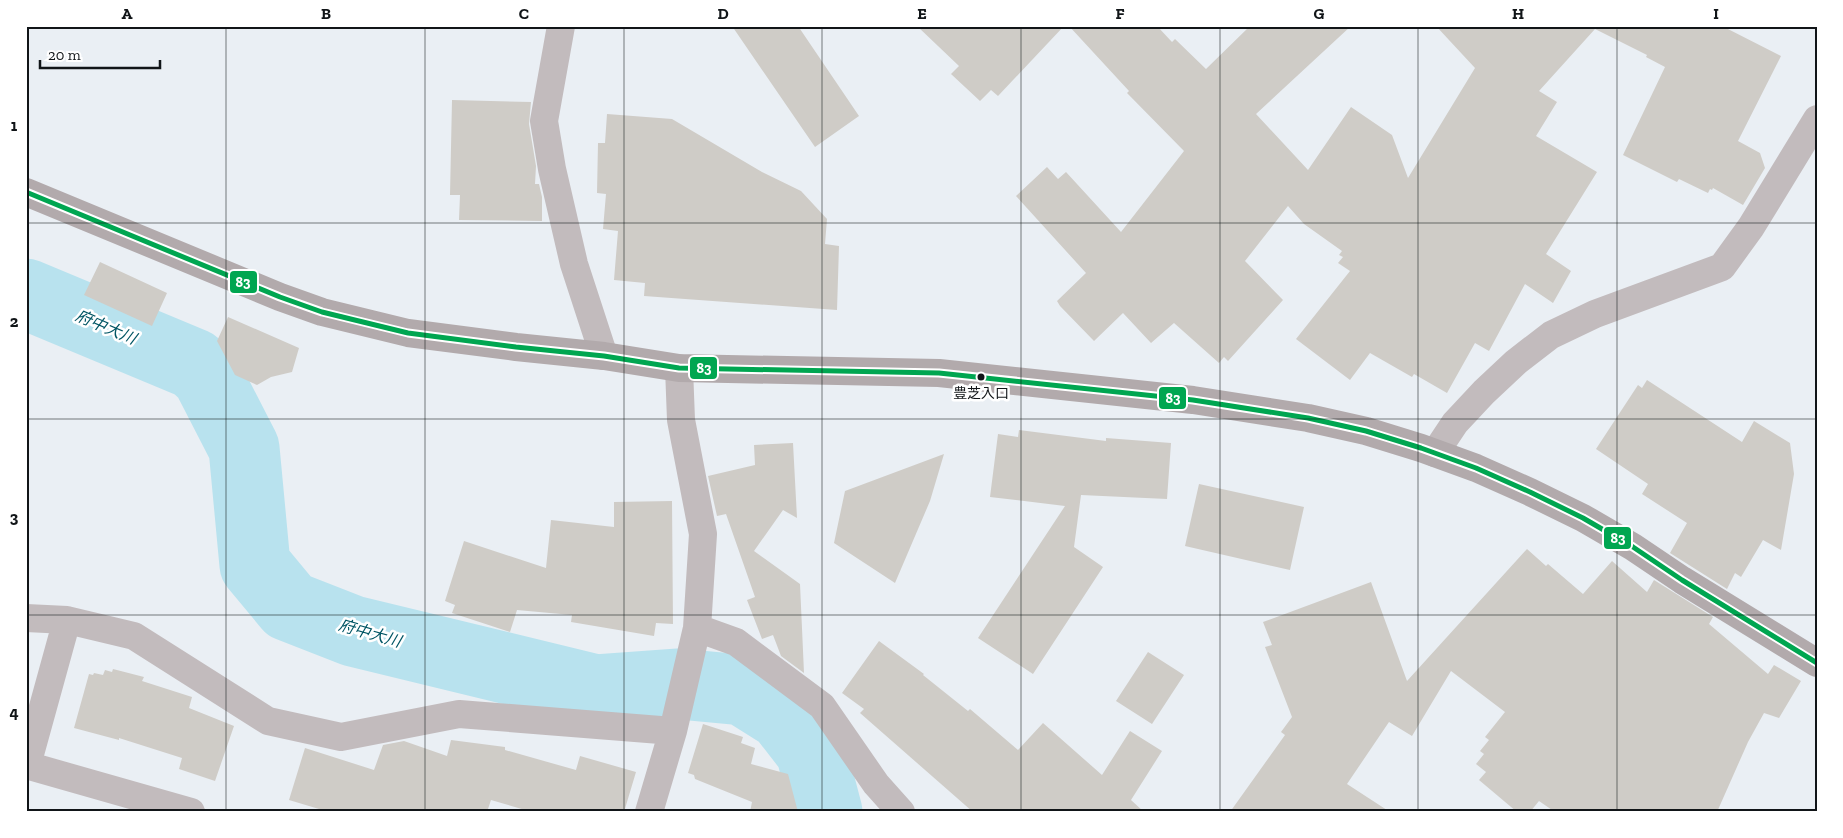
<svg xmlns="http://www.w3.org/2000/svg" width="1843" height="838" viewBox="0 0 1843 838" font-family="'Zilla Slab','Noto Sans JP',serif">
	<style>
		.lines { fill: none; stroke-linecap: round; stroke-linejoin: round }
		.river { stroke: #b8e2ee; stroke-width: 71 }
		.building { fill: #cfccc7 }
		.minor { stroke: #c2bbbd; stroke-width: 28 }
		.primary { stroke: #b2aaac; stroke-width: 28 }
		.bus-1-casing { stroke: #fff; stroke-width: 9 }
		.bus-1 { stroke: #00a651; stroke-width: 5 }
		.grid { fill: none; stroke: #111518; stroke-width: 1; stroke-opacity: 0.55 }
		.bus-dot { fill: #111518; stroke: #fff; stroke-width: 2 }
		.labels { text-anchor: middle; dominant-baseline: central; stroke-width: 5; stroke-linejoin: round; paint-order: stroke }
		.bus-label { font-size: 14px; fill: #111518; stroke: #fff }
		.water-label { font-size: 16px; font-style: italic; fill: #005564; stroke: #fff }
		.line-badge { stroke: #fff; stroke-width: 2 }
		.badge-label { font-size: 14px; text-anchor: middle; font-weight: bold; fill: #fff }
		.neatline { fill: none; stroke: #111518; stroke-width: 2 }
		.grid-label { font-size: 16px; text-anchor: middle; font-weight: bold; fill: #111518 }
	</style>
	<rect width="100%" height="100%" fill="#eaeff4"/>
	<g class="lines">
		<path class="river" d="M26,294L194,364L207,376L244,448L255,565L289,606L353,631L596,690L679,684L743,690L783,715L811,751L827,812"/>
	</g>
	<path class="building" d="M732,26H798L859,116L815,147Z
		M917,26H1064L998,96L991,90L980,101L951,74L959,66Z
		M1069,26H1157L1172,42L1175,39L1206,69L1250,26H1351L1256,114L1308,170L1351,107L1392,135L1408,178L1475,68L1436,26H1722L1781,56L1738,141L1760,153L1765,168L1743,205L1713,188L1712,190L1710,189L1708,193L1679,179L1677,182L1623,155L1665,67L1646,57L1647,55L1595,29L1539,91L1557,102L1536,136L1597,172L1546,254L1571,271L1553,303L1525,284L1489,351L1475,343L1447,393L1414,374L1412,377L1370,353L1350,380L1296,339L1350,271L1338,263L1343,257L1339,255L1342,251L1304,224L1288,206L1245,261L1283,300L1228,361L1224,357L1219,363L1174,323L1151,343L1123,313L1094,341L1060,306L1057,301L1086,273L1016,196L1047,167L1058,179L1066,172L1121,232L1184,151L1127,93L1129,91Z
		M452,100L531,102L529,124L536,166L535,184H539L542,197V221L459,220L460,195H450Z
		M607,114L672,119L762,172L801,191L827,219L825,244L839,246L837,310L644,296L645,283L614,280L618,231L603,229L606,194L597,193L598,143H605Z
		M100,262L167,293L152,326L84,295Z
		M228,317L299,348L292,372L271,377L257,385L235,375L217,341Z
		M1647,380L1742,442L1754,421L1790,443L1794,474L1781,550L1763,540L1741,577L1735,573L1727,589L1670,553L1687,523L1642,494L1648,484L1596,449L1638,385L1642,388Z
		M1019,430L1106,441V438L1171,443L1167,499L1081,495L1074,547L1103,567L1033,674L978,638L1065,506L990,497L998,434L1018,437Z
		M793,443L797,518L783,510L754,551L800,584L804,673L781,656L773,635L762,639L747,600L755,597L726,514L717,516L708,476L755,465L754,445Z
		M944,454L930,501L895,583L834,543L845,491Z
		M1199,484L1304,507L1290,570L1185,546Z
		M672,501L673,624L656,623L654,636L571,622L572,615L517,610L510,632L452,613L455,605L445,601L464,541L546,568L551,520L614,527V502Z
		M1527,549L1546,566L1548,564L1583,594L1612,561L1647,592L1654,580L1713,617L1709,624L1768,674L1774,665L1801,681L1779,718L1764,713L1748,742L1717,812H1555L1539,801L1530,812H1517L1479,780L1486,772L1476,764L1484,754L1480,751L1489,740L1485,737L1505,712L1451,671L1412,736L1389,722L1347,784L1390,812H1230L1285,735L1281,732L1292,717L1265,647L1272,645L1263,622L1371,582L1407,681Z
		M879,641L924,674L923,675L968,711L970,709L1018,750L1043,723L1102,775L1130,731L1162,751L1131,800L1144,812H973L860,713L864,709L842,693Z
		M1148,652L1184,675L1152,724L1116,701Z
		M113,669L144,677L142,681L192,697L189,708L234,726L215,781L179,769L182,758L119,738V740L74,728L89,674L93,675L94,673L103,675L105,670L112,672Z
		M703,724L743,737L741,743L755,748L751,764L788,774L798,812H750L752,802L695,779L694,775L688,773Z
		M451,740L505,747V750L576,770L580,756L636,772L624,812H532L491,800L487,812H329L289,800L305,748L374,770L383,745L404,741L447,756Z"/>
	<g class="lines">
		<path class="minor" d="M561,26L544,121L552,169L574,264L604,356
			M1435,453L1455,423L1484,392L1516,362L1551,335L1595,314L1722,267L1751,227L1817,119
			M26,618L67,620L134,636L268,721L341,737L459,714L673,731
			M697,628L736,642L822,706L876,784L901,812
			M26,765L191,812
			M27,765L67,620
			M649,812L673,731L697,628L703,534L681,420L679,368"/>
		<path class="primary" d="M26,192L280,297L322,312L408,333L516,347L604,356L679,368L939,373L1193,400L1308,418L1366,431L1421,448L1476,468L1530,492L1583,518L1633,547L1682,580L1817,663"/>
		<defs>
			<path id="bus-1" d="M26,192L280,297L322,312L408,333L516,347L604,356L679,368L939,373L1193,400L1308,418L1366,431L1421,448L1476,468L1530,492L1583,518L1633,547L1682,580L1817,663"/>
		</defs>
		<use href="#bus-1" class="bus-1-casing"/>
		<use href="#bus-1" class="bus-1"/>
	</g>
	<path class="grid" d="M226,26V812M425,26V812M624,26V812M822,26V812M1021,26V812M1220,26V812M1418,26V812M1617,26V812M26,223H1817M26,419H1817M26,615H1817"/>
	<circle class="bus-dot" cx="981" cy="377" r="4.5"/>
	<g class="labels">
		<g class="bus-label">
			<text x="981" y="393">豊芝入口</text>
		</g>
		<g class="water-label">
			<text transform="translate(106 327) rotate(23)">府中大川</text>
			<text transform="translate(370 633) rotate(16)">府中大川</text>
		</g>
	</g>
	<g class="line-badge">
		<rect x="229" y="270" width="29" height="24" rx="5" fill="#00a651"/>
		<rect x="689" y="356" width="29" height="24" rx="5" fill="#00a651"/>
		<rect x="1158" y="386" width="29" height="24" rx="5" fill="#00a651"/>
		<rect x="1603" y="526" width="29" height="24" rx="5" fill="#00a651"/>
	</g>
	<g class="badge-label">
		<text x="243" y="287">83</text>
		<text x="704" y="373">83</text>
		<text x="1173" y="403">83</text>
		<text x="1618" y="543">83</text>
	</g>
	<rect width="1843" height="838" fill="none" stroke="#ffffff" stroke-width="55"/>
	<path d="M40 60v8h120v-8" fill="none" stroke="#111518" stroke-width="2.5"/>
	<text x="48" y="60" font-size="15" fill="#111518" stroke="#ffffff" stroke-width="4" paint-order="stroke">20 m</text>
	<rect x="28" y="28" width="1788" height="782" class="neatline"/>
	<g class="grid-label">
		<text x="127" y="19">A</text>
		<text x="326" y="19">B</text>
		<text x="524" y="19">C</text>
		<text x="723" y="19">D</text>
		<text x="922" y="19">E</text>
		<text x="1120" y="19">F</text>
		<text x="1319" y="19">G</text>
		<text x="1518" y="19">H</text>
		<text x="1716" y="19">I</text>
		<text x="14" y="131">1</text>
		<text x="14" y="327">2</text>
		<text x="14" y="523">3</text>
		<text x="14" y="718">4</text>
	</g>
</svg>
